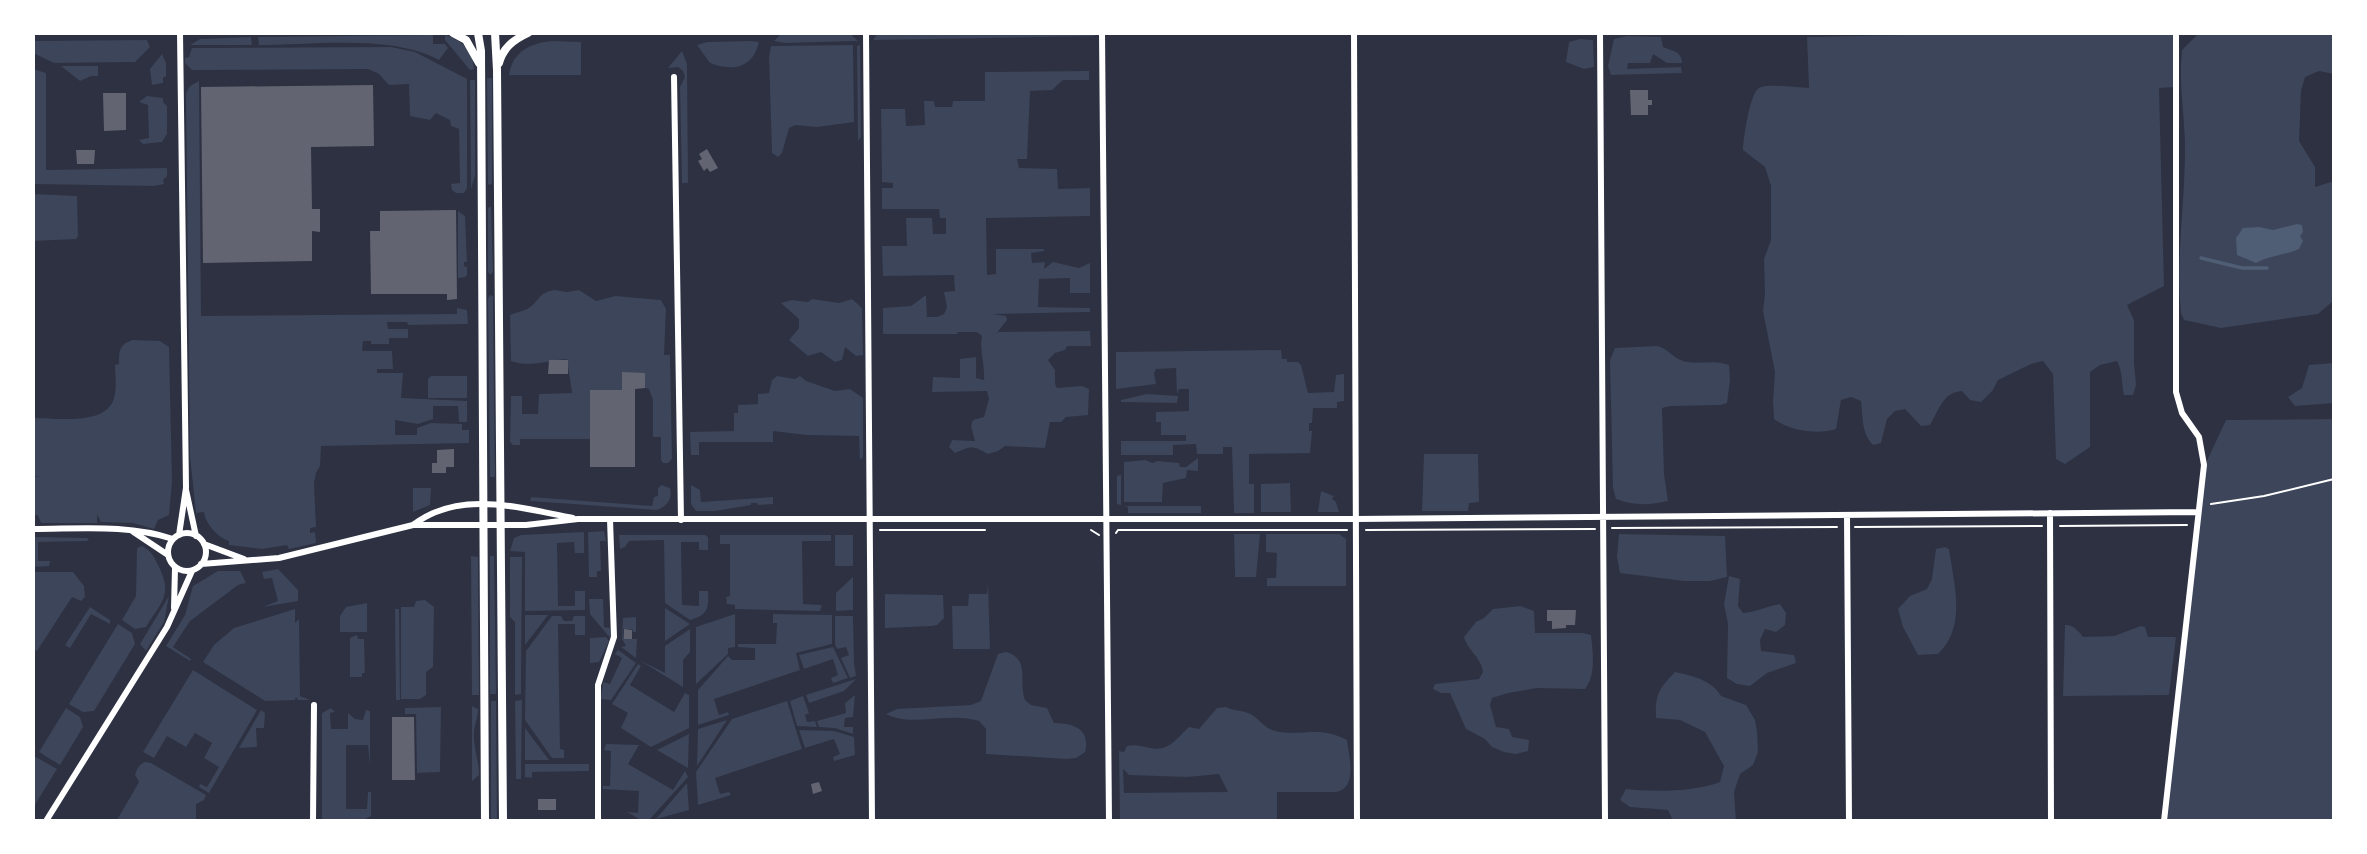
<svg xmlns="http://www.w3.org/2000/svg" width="2367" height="854" viewBox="0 0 2367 854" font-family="Merriweather,serif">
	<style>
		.green { fill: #3c4559; fill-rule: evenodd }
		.water { fill: #4f5d75 }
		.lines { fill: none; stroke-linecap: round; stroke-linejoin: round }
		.stream { stroke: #4f5d75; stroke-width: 3.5 }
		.building { fill: #626471 }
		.path { stroke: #fff; stroke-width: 2 }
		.minor { stroke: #fff; stroke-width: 6 }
		.tertiary { stroke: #fff; stroke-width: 8 }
	</style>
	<rect width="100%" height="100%" fill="#2d3142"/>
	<path class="green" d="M782,33H849L858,41L785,43L774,41Z
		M878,33H1093L1095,36L873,40Z
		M2006,33H2175V87L2159,88L2164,286L2127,305L2134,320V363L2136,385L2133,395H2124C2121,383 2123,372 2117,361L2100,365L2090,372V447L2065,464L2056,459L2053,374L2043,361L2031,364L1998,380L1993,390L1981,402L1970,400L1962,391C1943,392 1939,410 1930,425L1921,426L1905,409L1895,411L1887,419L1881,443L1873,445C1861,433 1863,416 1861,401L1851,397L1841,400L1836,429C1818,435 1789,431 1774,419L1773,401L1775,372L1763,311L1765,294L1764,259L1771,240V186L1765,167L1743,150C1743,140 1750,92 1759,88C1768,83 1797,88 1809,88L1807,37Z
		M2209,33L2334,34V74L2319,71L2305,77L2301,91L2299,141L2315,167V187L2334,181V294L2332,302L2318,314L2303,316L2221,328L2184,320L2181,313C2176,261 2184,209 2185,157C2186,121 2178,86 2182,50L2198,34Z
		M433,35V44H445L448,48L439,60C392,34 313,45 259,45L258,37Z
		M445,35C462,40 473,51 474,69L470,70L445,40Z
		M1627,36L1661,37L1663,47C1672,51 1682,51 1682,63H1667L1653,54L1650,63H1628L1627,69L1681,67L1682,73L1611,75L1608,66L1614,39Z
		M251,37L252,45H190L200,39Z
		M1580,39L1593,40L1594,67L1584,69L1566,62L1569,42Z
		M147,40L150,47L135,62L54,63L33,53V41Z
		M553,41L581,42V75H509C513,51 530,43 553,41Z
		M750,41L759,42C753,68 733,72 710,63L697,45L707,42Z
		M853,45L854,122L817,127L795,125L789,128L782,153L778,157L772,153L769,57L771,46Z
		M860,45L861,137L858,141L857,46Z
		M391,47L415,52L467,79V188L464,193H456L452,190L451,184L460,183L459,129L451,126L450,120L436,113L430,120L410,116L409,84L389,85L379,74L368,69L192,70L185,63V58L189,57L192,48Z
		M682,51L687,64L688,183H682L680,87L685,77L683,71L678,67L668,68Z
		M162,54L166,63V76L163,78V83L152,85L150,69Z
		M61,66H98V76H91L80,81Z
		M33,69L46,73V170L167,168V176L163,180L164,184L154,186L33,184Z
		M1089,71V80H1063L1052,90L1030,91L1027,159H1017L1019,168L1057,169L1058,189L1090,188V216L986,218L987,275L996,274V249H1044V251L1031,253L1032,263L1045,262L1044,269L1053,262L1079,268L1090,263V293H1070V278L1039,279L1038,307L1090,308V312L992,314L1006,316L1007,320L996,334L998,332L1090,331L1091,346H1067L1065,350L1055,353L1048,360L1055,370V384L1057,388L1082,386L1089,389L1088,415L1066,417L1061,422H1050L1045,448L1005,446L998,451L988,454C972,445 971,446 955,453L949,447L952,440L975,441L971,426L973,420L984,417L989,399L987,391L932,392L933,377L960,378V359L976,357V378L984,380C985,364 979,350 982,336L977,332H957L958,334H883V308L911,306L926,295L927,317H937L944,314L947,307L944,292L955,291L954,275L883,276L882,246H907L906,218H932L933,234H946V218H940L939,209H882V188H893V183L882,182L881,109H905L906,126L925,125L924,101H934L935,107H952L953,101H985V72Z
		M487,78H492V183L490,185L488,184Z
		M470,80H475V176L471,189Z
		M199,81L201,316L457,314V308L467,310L468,324L408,325L407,322H387L388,329H408V338H389V344H371V341H363L362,351H392L393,369H377V373H403L401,398L467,401V422H459L458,406H433V419L418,424L395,420V435H417V428L431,423L462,424V430H469V443L321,446L320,466L316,473L314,483L316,527L310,528V533L315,532L316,543L289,549L287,545L262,549L229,545V541C218,538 205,523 204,512L196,513L190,456L186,93L190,86Z
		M147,96L163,98V102L167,106V134L162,142L143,144L139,140L149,138L148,105L139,102Z
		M33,194L77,196L78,236L76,239L33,241Z
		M491,206L493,272L490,275L488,272V208Z
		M458,211L465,216L467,262H464V266L467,267V275L465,277L458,278Z
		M555,290L567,292L579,290L596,301L615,296L661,300L666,309L664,355H670L672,459L668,463H663L661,460V437H653V400L649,389L645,388V373H622V390H590V439H520V445H513L510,442L511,396H522V414H538L539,394L572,393L567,359C548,360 530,368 511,361L510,315C516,312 521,312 527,309C539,303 537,292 555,290Z
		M490,295L493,296V301L495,477H490L488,298Z
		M812,299L839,303L852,299L862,308L863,355L856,356L845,347L842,360L835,362L821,352L808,356L789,340L799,328V319L781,303L792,300L808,302Z
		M133,340L160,341L169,347L172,482L169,515L158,520L154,529L133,523L101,522L97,514V523H41L38,515H33V477L41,476H33V418C56,418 107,426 114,398C117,388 115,376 115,365L119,364C119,351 119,344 133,340Z
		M1658,346C1668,349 1673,358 1683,361C1698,365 1714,359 1729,365L1730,380L1727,403L1721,405L1671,406L1662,408L1664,474L1668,501C1651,505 1633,506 1616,499L1613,488L1610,360L1615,348Z
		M1281,350L1282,359H1287V362H1298L1301,365L1308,393L1334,392L1336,375L1344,374V401L1337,402V408H1313L1312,423H1309V431H1312L1310,453L1249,454V484H1254V513H1234L1232,447H1223V454H1197L1196,444L1173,445V455H1121V441H1186V435H1161V422H1156V412L1189,411V389H1179L1177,394L1176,368L1156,369L1154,373L1156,384L1116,389V352Z
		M2334,363V403L2295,406L2288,397L2302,388L2309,365Z
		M431,376H467V398H428V379Z
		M777,376L795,379L800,376L806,381L835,391L850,389L863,398V457L860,460L859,436L806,435L773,431V442H699V455H691L690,432L734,431V413H738V405L758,404V394L769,393L772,380Z
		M1147,394L1178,396L1177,403L1121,402V400Z
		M2334,419V821H2165L2205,465L2226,420Z
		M1424,454H1478L1479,502L1469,503L1468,511H1422Z
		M1198,458V471L1187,470L1186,478L1163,483L1162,502H1124V462L1145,460L1153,463L1157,461L1179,463L1180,467H1186Z
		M1121,475V506H1201V513H1128V507L1117,504V476Z
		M1290,483L1291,512H1261V484Z
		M661,485L670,488C673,499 667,506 657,510L530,501L531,497L652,506L654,497L658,496V489Z
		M691,485L700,490L701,502L773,497V504L758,505L757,503H751V505L715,511H696L691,504Z
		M431,488L430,505L413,512V488Z
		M1321,491L1334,496L1332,499L1336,502L1339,512H1318Z
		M604,531L606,541H600L601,571H597V577H589L588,532Z
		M584,532V553H575L574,542L557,543L558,606H575V591H585V610L525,611V552L510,551L514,538L521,535Z
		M1234,534H1260L1256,577H1235Z
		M1266,534H1339L1346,539V586H1267V578H1276L1277,553L1266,552Z
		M1619,534L1725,536L1727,577L1710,581H1684L1620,573L1617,557Z
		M619,535H705L708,537V550H699V542H681L682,605L699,606V591H708C709,608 708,615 690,620L665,603L664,540L629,541L625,547L620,549Z
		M720,535H831V541H802L803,604L822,605L820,611L735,609V605L727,604L726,597L730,596V544H720Z
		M835,535H853V566H835Z
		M33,537L87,538L89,541L38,542V561H50L49,566L33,567Z
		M142,546C152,551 154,557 159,567C173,596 161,602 146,627L135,629L122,620L136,596L137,548Z
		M1945,547L1949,549C1954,584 1967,627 1938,654L1918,655L1903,627L1898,609L1910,596L1927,589L1932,579L1936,549Z
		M471,556L478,557L479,695H472Z
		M490,556H494L496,694H490Z
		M510,557H522L521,694L515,695V622L510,617Z
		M278,569L298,590V601L263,607L278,601L272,578L264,579L262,572Z
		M218,571H240L246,583L238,585L190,621L173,647L191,659L190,661L166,646L185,615L193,586Z
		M33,572H73L84,586L85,597L81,601L72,597L37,651L33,649Z
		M1729,576L1740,579L1738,606L1743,613C1757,612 1767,606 1780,604L1786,613L1785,625L1776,632L1765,629L1760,640L1761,651L1794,655L1796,663L1767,673L1750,686L1737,684L1727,678L1728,624L1724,604Z
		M853,577V610L836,611V593Z
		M988,583L990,649H953L952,606H968L969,594H987Z
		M885,594L943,595L944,618L937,625L932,626L885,628Z
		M169,596L164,622L146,651L140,644Z
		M589,599H603L604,627L610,628L611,639L590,614Z
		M425,600L434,607L433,667L426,672V695L420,699H401V607H414L416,601Z
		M367,603V632H340V616L346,607Z
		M1521,606L1534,611L1535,633H1583L1591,635C1593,653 1596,675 1585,689L1537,688L1508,693L1492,698L1490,705L1496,727L1509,729L1512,737L1529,740L1528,751L1516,754L1504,752L1492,747L1485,739L1466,729L1450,693H1441L1433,689L1435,684L1479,679L1483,672C1481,657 1468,651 1464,637L1476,622L1484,618L1493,609Z
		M90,607L110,620V624L91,614L70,648L65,645Z
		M665,608L690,624L665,641Z
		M295,609V623L299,619L300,696L310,700H298L296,697L295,700L265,701L203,662L214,645L234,628Z
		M395,609H399L400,700H396Z
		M735,614V647L728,648V654L696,684V627Z
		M773,614L832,615V644L796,653L800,670L714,699L719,715L728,712L729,715L698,725V690L728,656L732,660H755V648L738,647V644H776L777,623H773Z
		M525,615H548L525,645Z
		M552,616H561L564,621H572L574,616H585V635H575V624H558L560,749L564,750V758H552L525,720L526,651Z
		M835,616H853L854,663L856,676L850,678L841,658L849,655L846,647L837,649L835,644Z
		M636,617V632H633L632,629H623L624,639H637L636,658L621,647L626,646L622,639L623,618Z
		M118,624L132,633L135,644L94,711L83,712L69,704Z
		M2065,625C2072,624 2079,631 2083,637L2114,636L2141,626L2145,627L2148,637H2176L2169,695L2063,696Z
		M690,629V652L683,660V687L639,660L665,673V646Z
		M357,635L358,639H364L365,673H362V677H350V638Z
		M606,637L609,641L599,662L590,663V638Z
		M833,647L848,678L833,683L831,678L838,675L833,659L804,669L799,655Z
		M618,650L636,663L611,700L601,699L603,682L610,684L622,658L615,654Z
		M1006,652C1031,659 1018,681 1025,700L1031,705L1047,708L1054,723C1073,723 1091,729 1085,752L1076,758L1067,759L986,754V729L979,721C948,711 912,728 886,714L897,709L971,705L981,701L998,654Z
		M638,664L641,666L630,685L674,712L685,693L689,695V728L651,747L621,728L628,713L612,704Z
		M193,670L257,710L209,793L199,787L200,784L207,787L219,767L204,758L212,743L195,733L186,747L167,736L154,758L143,752Z
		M1675,672C1693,676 1712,680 1721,696L1746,705L1755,720L1757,731L1758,752L1753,765L1740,774L1734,792L1736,821H1673L1668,810L1630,807L1620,800L1626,789C1654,792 1694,792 1720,782L1724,766L1705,732L1680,720L1656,718C1655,695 1659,688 1675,672Z
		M856,679L844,691L809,703L806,695Z
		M855,695L853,717L845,718L844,727H853V734L835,728L819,727L817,721L846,713L845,703Z
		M803,696L809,713L805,715L807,722L815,721L817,727L797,726L790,701Z
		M522,700L521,779H516L515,701Z
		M491,701H496L497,821H491Z
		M787,701L802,749L715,778L720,794L729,792L731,795L698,805L696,772L732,719Z
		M472,706L478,709C478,718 475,723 474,731C473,747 479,760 479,775L472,781Z
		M441,707L440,772L417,773L416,714H405V708Z
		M1226,707C1234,711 1240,710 1248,713C1259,717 1263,728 1275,731C1303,737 1318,725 1347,740C1349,756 1358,788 1336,792H1277V821H1120L1119,751L1124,752L1127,746C1136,744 1142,746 1150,748C1169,752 1177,738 1189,727L1199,729L1217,708ZM1123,769L1129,775L1187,777L1219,774L1228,792L1124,793Z
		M66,708L80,717L83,727L60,765L39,752Z
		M331,708L335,712L330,713L331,729H348V713L355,719L363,720L366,710L370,711V765L368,745H346V809H367L368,792H371V816L361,821H322V713Z
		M261,710L265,713L264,728H256L257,747L239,748Z
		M727,720L697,766L698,729Z
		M525,728L549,760H525Z
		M799,730L834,731L854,737L855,755L834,761L833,757L840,754L834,739L805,748Z
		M689,734L688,768L657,750Z
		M606,744L639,745L628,764L673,790L685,771L688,777L649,820L643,821L627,812L638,813L639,791L603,789V786H610L611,751L604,750Z
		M36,757L57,769L33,808V761Z
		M145,762L151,763L206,795L204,800L196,804V821H109L117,820L139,782L135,775C137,769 139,764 145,762Z
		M525,764H589V771L532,772V778L525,777Z
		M687,783L689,810L656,819Z"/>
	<path class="water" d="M2297,224L2302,225L2303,232L2300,236L2303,241L2299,249C2286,255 2268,256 2256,263L2237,255L2236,238L2243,228L2259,227L2273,230Z"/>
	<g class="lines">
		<path class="stream" d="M2201,258L2242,268H2267"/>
	</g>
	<path class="building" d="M373,85L374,146L311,147L312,209H320V232L312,231V261L203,263L201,87Z
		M1630,90H1648V100H1652V105H1648V115H1631Z
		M103,93H126V130L104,131Z
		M707,149L718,168L710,172L707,168L704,171L698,161L702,159L699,154Z
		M76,150H95L94,164H77Z
		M456,210L457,299L447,300V294H371L370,231H380V211Z
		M549,360H568V374H548Z
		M622,372L645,373V388L635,389V467H590V390H622Z
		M454,449V467H446V473H432V463H437V450Z
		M1547,610H1576L1575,625H1566V628L1552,629V621H1547Z
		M624,629L632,630V639H624Z
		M392,717H414L415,780H392Z
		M819,782L822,791L813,794L811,784Z
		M538,799H556V810H538Z"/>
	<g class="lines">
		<path class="path" d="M2211,504L2264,496L2334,479
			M2060,526L2187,525
			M1855,527L2042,526
			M1612,528L1837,527
			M880,530H985
			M1091,530L1099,535
			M1366,530L1595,529
			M1116,533L1118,530H1347"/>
		<path class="minor" d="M866,33L872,821
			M1102,33L1109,821
			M1354,33L1357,821
			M1600,33L1605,821
			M674,77L681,520
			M186,490L196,536
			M2050,513L2051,821
			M1847,515L1849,821
			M413,525C460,489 520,508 573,518
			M33,529C80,529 128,524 173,539
			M132,531L168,555
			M168 552a19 19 0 1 1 38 0a19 19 0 1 1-38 0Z
			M179,535L186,488L180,33
			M204,544L244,559
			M201,564L279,558L413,525H526L578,519H1355L2198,512
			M174,608L175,568
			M46,821L167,627L192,571
			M313,821L314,705
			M598,821V685L614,637L610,519
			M2164,821L2204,465L2199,437L2182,413L2176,392V33"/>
		<path class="tertiary" d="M453,33L466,40L479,63
			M478,33L481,51L485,821
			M495,33L497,70L503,821
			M499,63C503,48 513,40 528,33"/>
	</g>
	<rect width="2367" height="854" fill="none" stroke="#ffffff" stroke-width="70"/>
</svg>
